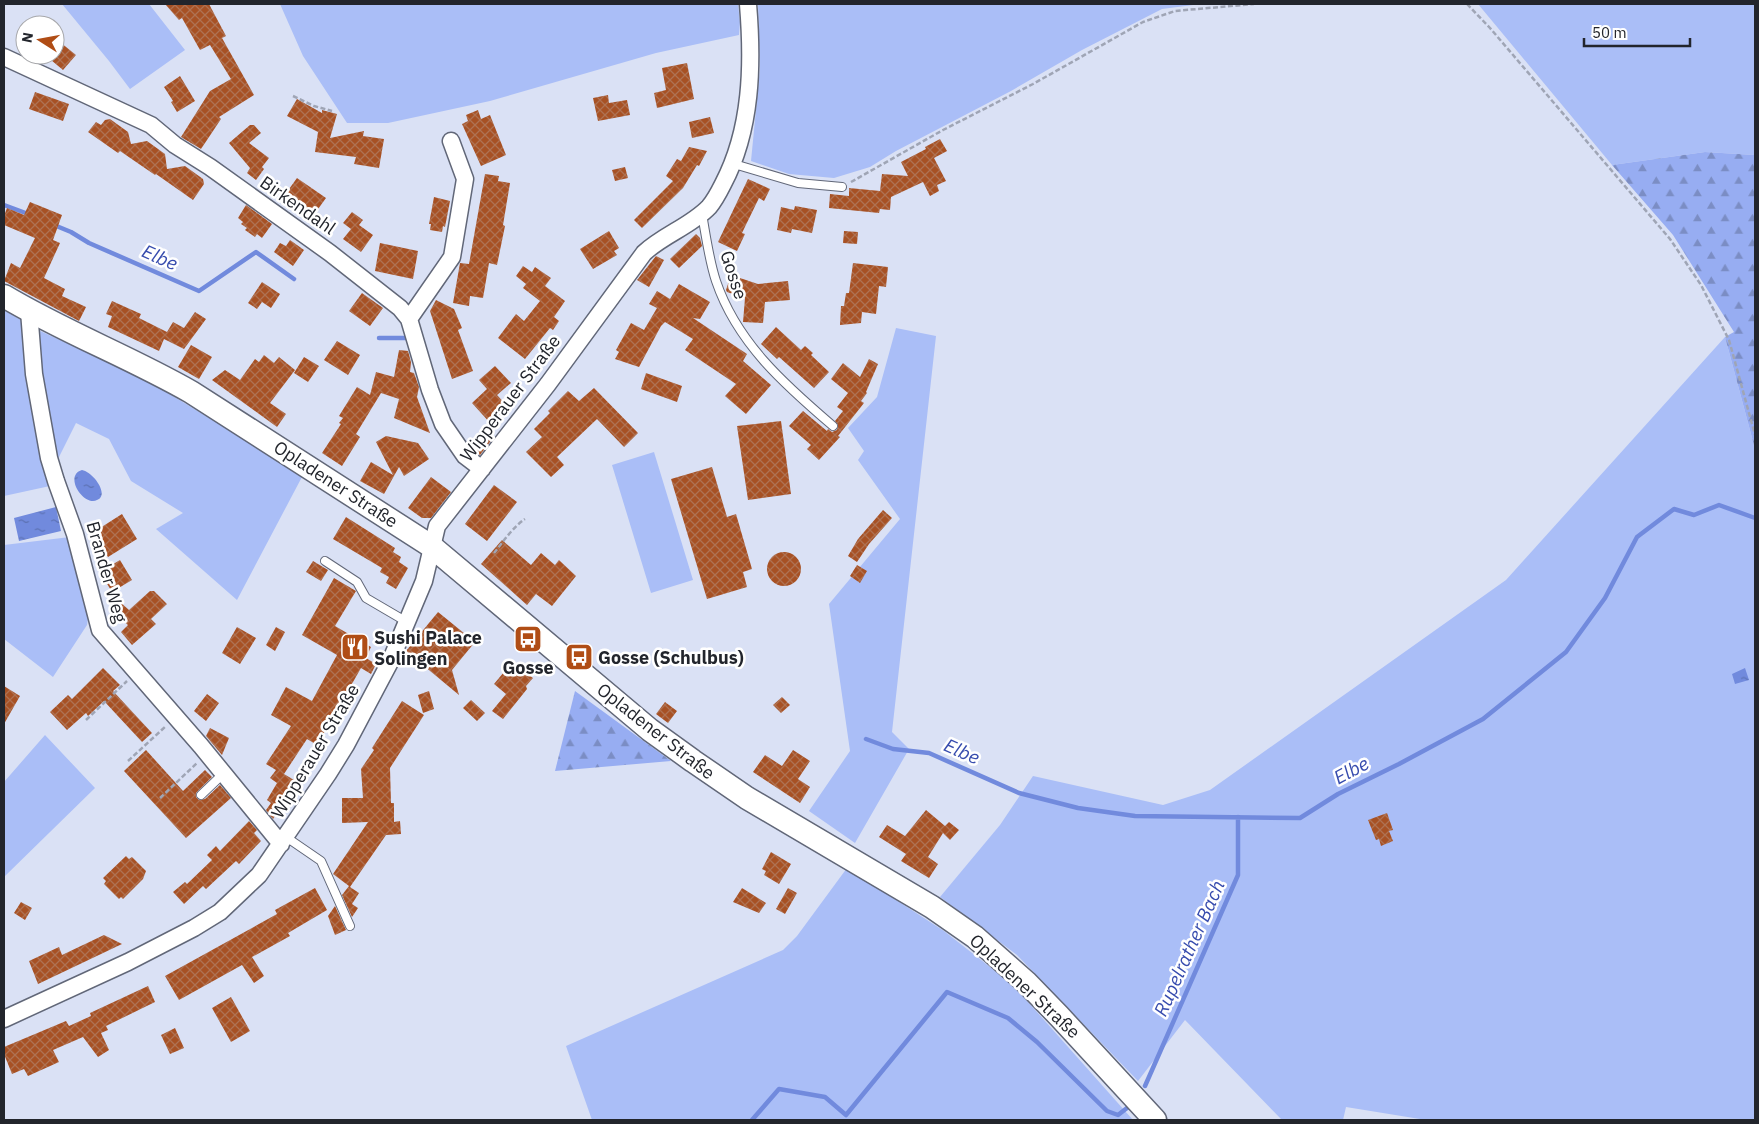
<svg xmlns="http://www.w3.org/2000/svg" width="1759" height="1124" viewBox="0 0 1759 1124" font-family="'IBM Plex Sans',sans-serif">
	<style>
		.green { fill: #aabef7 }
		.forest { fill: url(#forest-firs) }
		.water { fill: url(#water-ripples) }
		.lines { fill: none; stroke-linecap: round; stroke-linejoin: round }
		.stream { stroke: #718add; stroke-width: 4.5 }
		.building { fill: url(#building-cross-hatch) }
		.service-casing { stroke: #616778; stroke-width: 10 }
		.minor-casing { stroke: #616778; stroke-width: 19 }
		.secondary-casing { stroke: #616778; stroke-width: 25 }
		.path { stroke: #9fa5b5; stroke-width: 2.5; stroke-dasharray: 5 2.5; stroke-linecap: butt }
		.service { stroke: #fff; stroke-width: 8 }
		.minor { stroke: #fff; stroke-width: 16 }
		.secondary { stroke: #fff; stroke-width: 22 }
		.labels { text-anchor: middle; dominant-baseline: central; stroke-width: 5; stroke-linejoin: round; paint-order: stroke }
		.street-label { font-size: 18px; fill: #22252c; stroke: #fff }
		.poi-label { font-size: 18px; font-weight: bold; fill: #22252c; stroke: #fff; text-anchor: start }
		.water-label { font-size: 19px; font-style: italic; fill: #374cae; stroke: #fff }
	</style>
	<defs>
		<pattern id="forest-firs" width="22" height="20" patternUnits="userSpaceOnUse" patternTransform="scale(1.25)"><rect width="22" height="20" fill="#97adf2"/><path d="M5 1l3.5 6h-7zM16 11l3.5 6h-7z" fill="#7b8dc4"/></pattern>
		<pattern id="water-ripples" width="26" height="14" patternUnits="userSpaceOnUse" patternTransform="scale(1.25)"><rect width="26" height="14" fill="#718add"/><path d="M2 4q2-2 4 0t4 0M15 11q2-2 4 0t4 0" fill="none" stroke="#5c71b3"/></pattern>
		<pattern id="building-cross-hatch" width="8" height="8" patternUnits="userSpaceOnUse" patternTransform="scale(1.25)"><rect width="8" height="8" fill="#a75124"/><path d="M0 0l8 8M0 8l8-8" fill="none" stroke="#ae7253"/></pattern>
	</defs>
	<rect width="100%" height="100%" fill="#dae1f5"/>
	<path class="green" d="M62,4H149L185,50L130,89L109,61Z
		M280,4H738L740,22L739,35L656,53L490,101L388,123H347L303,56Z
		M758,4H1201L1162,9L1082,50L1011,91L896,151L870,167L834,178L789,174L751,161L760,69Z
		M1478,4H1755V155L1705,152L1612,165Z
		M4,310L21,320L28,362L33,416L50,486L4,496Z
		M896,328L936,336L892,732L909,749L855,843L809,811L850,751L829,604L900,519L858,460L864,451L848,428L877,397Z
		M38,330L140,376L303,475L237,600L156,529L183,513L131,481L109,439L76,423L57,461L35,355Z
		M1725,337L1755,449V1120H1426L1346,1107L1343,1120H1282L1185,1020L1138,1081L1017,955L940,897L1000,825L1033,776L1163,805L1210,790L1506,580Z
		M654,452L693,580L651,593L612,465Z
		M70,537L89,612L87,625L53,677L4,639V545Z
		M45,735L95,788L4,877V782Z
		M847,868L944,931L1013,985L1133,1120H592L566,1046L783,950L797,936Z"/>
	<path class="forest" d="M1705,152L1755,155V449L1725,337L1734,332L1673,235L1612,165Z
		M575,691L671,761L555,771Z"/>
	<path class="water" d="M82,470C94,472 113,499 93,501C80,501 65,475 82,470Z
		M56,507L61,531L19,541L14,518Z
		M1745,668L1749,680L1735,684L1732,674Z"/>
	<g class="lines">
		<path class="stream" d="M4,205L31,215
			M54,225L71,232L89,243L199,291L256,252L294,279
			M379,338H406
			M866,739L893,749L929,753L1019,793L1078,808L1135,816L1300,818L1338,794L1399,764L1483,719L1566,652L1605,598L1637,537L1674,509L1694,515L1719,505L1755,518
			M1145,1086L1238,875V817
			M752,1120L779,1089L825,1097L846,1115L947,992L1008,1018L1037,1042L1107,1111L1118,1115L1127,1108"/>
	</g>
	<path class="building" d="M165,4H209L226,36L222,38L254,95L219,117L221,119L201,149L181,137L210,91L231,79L210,45L200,50L182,18L179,20Z
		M55,38L76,55L63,70L45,55H55Z
		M687,63L694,99L657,108L654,93L666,90L662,68Z
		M180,76L195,101L177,112L171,102L173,101L164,87Z
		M35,92L69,104L63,121L29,109Z
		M608,95L609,103L627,100L630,115L598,121L593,98Z
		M297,99L322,113V110L337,114L330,138L364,131L363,136L384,139L379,168L354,164L356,157L315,152L318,132L287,116Z
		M478,110L481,119L490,115L506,155L481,166L462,124L468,121L466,115Z
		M710,117L714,133L692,138L689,122Z
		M110,119L128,132L131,144L147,141L165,154L167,169L185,166L203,179L204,184L193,200L156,174L155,175L120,151L118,153L88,132L96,122L101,125L105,120Z
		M250,125H254L261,133L249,143L269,158L262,167L264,169L256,180L247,173L250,168L229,143Z
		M940,139L947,151L934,158L946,181L937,185L939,191L930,196L923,182L891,197L890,210L880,209L879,213L829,208L830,194L849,196V188L880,191L882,174L908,176L901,162L926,149L925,147Z
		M689,147L707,151L699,166L697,165L683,188L642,228L634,220L673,181L666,176L677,159L681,161Z
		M625,167L628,178L615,181L612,170Z
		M485,174L499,176L498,181L510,183L503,225L505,226L497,265L489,263L483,298L470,296L469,306L453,303L460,263L469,264Z
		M297,178L326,198L313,216L284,196Z
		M748,179L770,189L764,201L759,198L742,233L745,234L737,251L718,242Z
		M434,197L450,201L445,227L443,226L442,232L430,230L431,224H429Z
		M30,202L62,215L53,240L60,243L44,278L65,289L62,296L86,307L79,321L4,281L11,263L20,268L35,238L4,225V216L7,208L24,215Z
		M246,205L272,224L262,238L257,234L255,237L245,230L247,228L241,224L243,222L238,218Z
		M795,206L817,210L812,233L792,229L791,233L777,230L781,207L794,210Z
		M352,212L363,220L359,225L373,235L361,252L343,239L351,229L343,223Z
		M609,231L619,248L614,251L617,255L593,269L580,249Z
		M844,231L858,232L857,244L843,243Z
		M696,234L700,238L702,246L679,268L670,259Z
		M290,240L304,250L293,266L274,252L280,243L286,246Z
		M380,243L418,251L413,279L375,271Z
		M656,256L664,260L649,287L637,280Z
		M853,263L888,267L886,287L879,286L876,314L862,312L861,323L840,325L841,306H844L846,293H849Z
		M523,266L532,272L535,267L551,278L545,286L565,301L554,317L559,321L553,330L550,328L525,359L498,338L516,314L524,321L540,301L523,288L526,284L516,276Z
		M731,275L758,284L788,281L790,300L765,302L763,323L743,322L745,298L727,292L726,290Z
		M262,282L280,294L271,308L262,302L257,309L248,303Z
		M679,284L710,302L700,319L693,318L747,354L743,361L771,385L746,414L725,396L736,384L685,350L693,339L665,322L661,326L639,367L615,359L619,352L616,350L631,323L644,330L657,308L649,304L657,291L670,299Z
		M362,293L383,308L370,326L349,311Z
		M436,300L454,309L462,328L458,330L473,371L452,379L430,311Z
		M112,301L141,314L139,318L167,332L173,322L184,328L195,312L206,319L184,349L164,339L159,351L108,327L112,316L106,314Z
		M776,327L801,350L805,346L813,353L811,355L829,372L814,388L779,357L777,359L761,344Z
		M337,341L360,355L348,375L324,360Z
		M191,345L212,357L199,379L178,367Z
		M399,350L408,351L411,362L410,372L414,373L419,387L417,397L430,433L394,418L399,399L381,393L356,434L360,437L342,466L322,453L341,424L339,423L343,418L339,416L357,387L370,395L376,372L394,377Z
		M264,355L274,363L279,357L295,370L270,403L286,414L277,427L212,380L225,370L240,380L255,359L259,362Z
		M304,357L319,366L308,382L294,373Z
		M869,359L878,364L866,392L867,393L861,401L864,403L838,436L840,437L819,460L807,449L811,445L789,426L803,411L827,431L828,429L832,432L837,430L838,425L835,421L843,411L837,407L848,393L831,379L843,363L860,377Z
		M495,366L511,383L497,395L509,408L491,424L472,403L487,389L479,380Z
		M646,373L682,386L677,402L641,389Z
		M594,388L638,433L624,447L597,419L557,457L564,465L551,477L526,452L542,437L534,429L550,413L548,411L568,391L579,401Z
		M781,421L791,494L748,500L737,426Z
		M482,429L493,438L480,455L470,445Z
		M386,436L418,443L429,459L404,476L399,467L384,494L360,481L371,462L393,475L376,442Z
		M712,467L727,517L736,514L752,569L743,572L747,587L707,599L671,479Z
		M431,477L451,492L431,518H422L408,508Z
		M494,485L517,502L487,541L465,524Z
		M883,510L892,518L869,544L857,562L848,556L858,539Z
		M122,514L137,539L108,557L94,536L102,531L100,528Z
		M346,517L395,548L393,552L401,557L399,562L408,568L396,589L386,583L389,577L380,572L382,568L333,539Z
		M502,540L531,565L541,553L555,565L559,560L576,576L552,606L536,594L527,605L481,564Z
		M767 569a17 17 0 1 1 34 0a17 17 0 1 1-34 0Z
		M120,560L132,580L112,592L100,572Z
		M313,561L328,570L321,581L306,572Z
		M857,565L867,571L860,583L850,576Z
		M334,578L356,591L335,626L371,647L366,658L376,664L371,674L361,668L317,745L307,739L284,774L299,783L282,810L280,809L273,819L266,810L271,803L267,800L277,783L270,778L276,770L266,764L291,726L271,715L286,687L312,701L337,655L302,635Z
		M150,591H154L167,604L151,619L156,624L132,645L121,632L128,625L112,611L120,602L129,610Z
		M438,612L475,642L452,670L459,695L406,651Z
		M237,627L256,638L240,664L222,653Z
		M276,627L285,632L275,651L266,645Z
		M513,661L533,678L526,686L527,689L503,719L492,711L506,694L494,684Z
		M103,668L120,685L113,691L152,733L142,742L104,701L88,716L86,713L67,730L50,712L68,695L72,699Z
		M4,686L20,696L4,724Z
		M429,691L434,709L423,713L418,695Z
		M207,694L219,703L206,721L194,711Z
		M782,697L790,705L781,713L773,705Z
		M471,700L485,713L477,721L463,708Z
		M402,701L424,715L390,768L391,803H394V822L400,821L401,834L386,835L350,887L359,893L352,904L358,908L352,917L342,895L349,886L333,874L368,822L342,823V798H363L361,769L374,750L372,748Z
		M665,702L677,711L668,723L656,714Z
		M210,728L229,738L222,755L206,736Z
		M146,750L183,791L205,770L212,777L196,793V797L199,800L205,799L220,785L231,798L186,838L124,771Z
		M793,750L810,761L798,779L810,787L800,803L753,772L765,755L782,766Z
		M926,810L945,826L949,822L959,830L950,840L943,833L928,857L938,864L929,878L901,861L906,854L879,837L887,825L905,836Z
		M1387,813L1393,830L1389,831L1393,841L1381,846L1379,839L1376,840L1368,820Z
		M249,821L257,830L254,833L261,841L239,864L236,861L206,889L203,886L184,904L173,892L185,882L187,884L212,860L207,855L216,846L220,851Z
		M771,852L791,864L779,884L764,875L766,871L762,869Z
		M126,856L129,859L132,857L146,871L143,879L123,899L121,897L119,899L104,884L106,881L103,878Z
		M315,888L327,910L288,933L290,936L252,957L264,976L254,983L242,965L179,1000L165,976L277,914L275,910Z
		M742,888L766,903L759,913L733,902Z
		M788,888L797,893L785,914L776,909Z
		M21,902L32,908L25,920L14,913Z
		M335,906L346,930L335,935L328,916Z
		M104,935L122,944L38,984L29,961L59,947L62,955Z
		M148,986L155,1002L106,1026L108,1030L101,1033L109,1050L98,1057L83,1037L53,1050L59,1062L28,1076L24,1069L12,1074L4,1054V1047L66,1021L69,1026L91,1016L90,1013Z
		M231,997L250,1031L231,1042L212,1008Z
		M175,1028L184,1048L170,1054L161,1035Z"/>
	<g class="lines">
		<defs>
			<path id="service" d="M734,164L798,183L842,187
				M702,214C706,236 709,260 716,281C737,343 785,385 833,426
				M325,561L357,582L366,598L407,622
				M201,795L223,774
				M286,837L321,861L350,926"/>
			<path id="minor" d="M4,57L151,125L175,145L210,167L330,253L400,308L409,319L430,390L443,424L465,456L482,469
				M29,311L34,374L49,458L56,481L75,534L100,630L201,746L281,844
				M409,319L452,257L465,179L451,141
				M4,1019L128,962L194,928L220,912L259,875L328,774L346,745L390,662L424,581L437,526L548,384L644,253C663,235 691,226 709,207C715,200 719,192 723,184C752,129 753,64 748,4"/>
			<path id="secondary" d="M4,296C64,332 130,357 191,392L431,546L650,730L693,761L747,798L932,907L975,937L1026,982L1059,1016L1155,1120"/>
		</defs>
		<use href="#service" class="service-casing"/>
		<use href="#minor" class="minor-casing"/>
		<use href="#secondary" class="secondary-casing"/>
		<path class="path" d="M1467,4L1490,28L1670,239L1701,285L1729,340L1755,435
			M293,96L314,106L332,111
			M851,182L943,130L1033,84L1143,22L1175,11L1254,4
			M494,553C503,542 513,527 525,519
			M86,720L127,681
			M128,761L166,726
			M160,798L197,763"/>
		<use href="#service" class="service"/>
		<use href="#minor" class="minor"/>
		<use href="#secondary" class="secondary"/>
	</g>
	<defs>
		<symbol id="bus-square" viewBox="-11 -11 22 22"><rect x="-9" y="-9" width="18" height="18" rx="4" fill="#b04d15" stroke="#fff"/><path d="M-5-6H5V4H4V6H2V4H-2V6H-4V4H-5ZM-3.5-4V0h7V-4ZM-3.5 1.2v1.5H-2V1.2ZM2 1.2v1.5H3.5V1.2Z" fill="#fff"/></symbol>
		<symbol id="restaurant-square" viewBox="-11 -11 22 22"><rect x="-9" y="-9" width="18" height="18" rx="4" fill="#b04d15" stroke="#fff"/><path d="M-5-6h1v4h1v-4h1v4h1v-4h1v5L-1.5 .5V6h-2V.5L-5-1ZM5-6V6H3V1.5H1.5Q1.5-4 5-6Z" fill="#fff"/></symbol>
	</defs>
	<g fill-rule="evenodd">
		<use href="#bus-square" x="512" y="623" width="32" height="32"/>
		<use href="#restaurant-square" x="339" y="631" width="32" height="32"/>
		<use href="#bus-square" x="563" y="641" width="32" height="32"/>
	</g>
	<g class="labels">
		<g class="street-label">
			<text transform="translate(298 205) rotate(35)">Birkendahl</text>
			<text transform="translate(734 275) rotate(72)">Gosse</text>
			<text transform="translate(510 398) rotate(-53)">Wipperauer Straße</text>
			<text transform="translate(336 484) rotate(33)">Opladener Straße</text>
			<text transform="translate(107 572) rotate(74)">Brander Weg</text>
			<text transform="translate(656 731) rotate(38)">Opladener Straße</text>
			<text transform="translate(315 751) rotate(-59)">Wipperauer Straße</text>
			<text transform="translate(1025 986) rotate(43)">Opladener Straße</text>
		</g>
		<g class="poi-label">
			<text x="374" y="637">Sushi Palace<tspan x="374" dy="21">Solingen</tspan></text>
			<text x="598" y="657">Gosse (Schulbus)</text>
			<text x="528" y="667" text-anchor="middle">Gosse</text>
		</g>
		<g class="water-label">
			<text transform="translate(160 257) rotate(24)">Elbe</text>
			<text transform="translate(962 751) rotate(24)">Elbe</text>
			<text transform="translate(1351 770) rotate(-28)">Elbe</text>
			<text transform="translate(1189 948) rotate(-66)">Rupelrather Bach</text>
		</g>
	</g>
	<rect width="1759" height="1124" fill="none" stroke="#22252c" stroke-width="10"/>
	<g transform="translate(40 40) rotate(281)"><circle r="24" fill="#ffffff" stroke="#a7a8ab"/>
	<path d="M0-4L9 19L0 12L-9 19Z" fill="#b04d15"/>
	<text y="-8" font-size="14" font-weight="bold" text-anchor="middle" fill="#22252c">N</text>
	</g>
	<path d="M1584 38v8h106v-8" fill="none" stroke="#22252c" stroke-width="2.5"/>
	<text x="1592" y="38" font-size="15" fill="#22252c" stroke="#ffffff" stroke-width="4" paint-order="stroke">50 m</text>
</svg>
